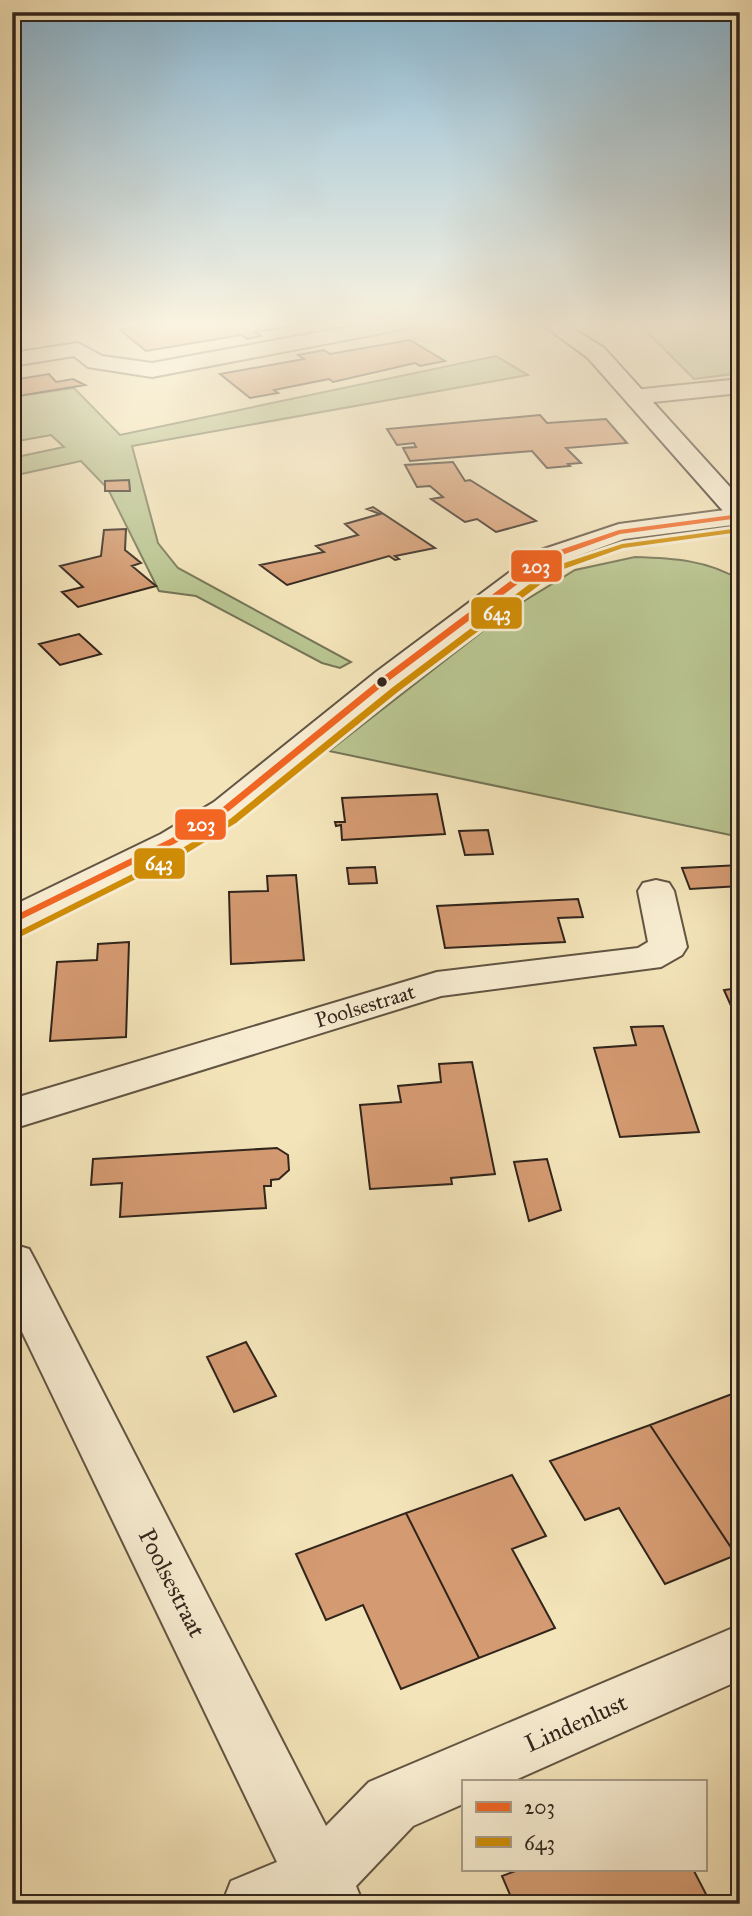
<svg xmlns="http://www.w3.org/2000/svg" width="752" height="1916" viewBox="0 0 752 1916" font-family="'IM FELL Great Primer',serif">
	<style>
		.green { fill: #b9c591; stroke: #757556; stroke-width: 2 }
		.building { fill: #d49a71; stroke: #31251c; stroke-width: 2 }
		.lines { fill: none; stroke-linecap: round; stroke-linejoin: round }
		.street-casing { stroke: #625543; stroke-width: 4 }
		.secondary-casing { stroke: #31251c; stroke-width: 4 }
		.street { fill: #f8edd2; fill-rule: evenodd }
		.secondary { fill: #f8edd2; fill-rule: evenodd }
		.bus-1-casing { stroke: #f8edd2; stroke-width: 6 }
		.bus-2-casing { stroke: #f8edd2; stroke-width: 6 }
		.bus-1 { fill: #f26522; fill-rule: evenodd }
		.bus-2 { fill: #cf8c06; fill-rule: evenodd }
		.bus-dot { fill: #31251c; stroke: #f8edd2; stroke-width: 2.5 }
		.labels { text-anchor: middle; dominant-baseline: central; stroke-width: 5; stroke-linejoin: round; paint-order: stroke }
		.street-label { font-size: 21px; fill: #31251c; stroke: #f8edd2 }
		.near-street-label { font-size: 24px; fill: #31251c; stroke: #f8edd2 }
		.line-badge { stroke: #f8edd2; stroke-width: 2.5 }
		.badge-label { font-size: 19px; text-anchor: middle; font-weight: bold; fill: #fff }
	</style>
	<rect width="100%" height="100%" fill="#f4e4b9"/>
	<filter id="stains"><feTurbulence type="fractalNoise" baseFrequency=".00286" numOctaves="4"/><feColorMatrix values="0 0 0 0 .2 0 0 0 0 .09 0 0 0 0 .02 0 0 0 .5 -.17"/></filter>
	<radialGradient id="worn" r=".72"><stop offset=".6" stop-color="#630" stop-opacity="0"/><stop offset="1" stop-color="#630" stop-opacity=".3"/></radialGradient>
	<path class="green" d="M637,322H740V373L694,379Z
		M496,356L528,375L132,446L158,543L178,568L351,662L340,668L322,663L196,596L159,591L108,489L81,461L12,476V458L64,447L51,435L12,442V397L74,388L120,435Z
		M635,557C672,558 708,560 740,580V837L329,751L511,609L575,570Z"/>
	<path class="building" d="M185,322H315L255,332L261,336L247,339L241,335L146,351L120,330L155,323L159,326Z
		M410,340L445,361L420,366L415,363L333,382L329,379L274,390L278,393L250,398L220,374L304,359L298,355L324,350L330,354Z
		M49,374L56,382L73,379L85,385L12,397V380Z
		M540,415L547,423L606,419L627,443L566,448L581,463L568,464L570,466L547,468L532,451L410,461L403,448L416,447L414,443L397,445L387,429Z
		M453,462L465,481L470,480L536,521L496,532L477,519L465,522L431,499L443,497L430,486L417,487L405,465Z
		M129,480L130,491H105V481Z
		M373,507L435,548L395,556L399,559L395,560L389,556L287,585L260,565L324,552L316,546L358,535L345,524L380,514L367,509Z
		M126,529L125,550L141,563L132,566L156,586L78,607L62,592L83,587L60,566L101,556L104,530Z
		M79,634L101,654L60,665L39,644Z
		M437,794L445,834L342,840L341,825L336,826L335,822H345L342,798Z
		M488,830L493,854L465,855L459,831Z
		M740,865V886L690,889L682,868Z
		M375,867L377,883L349,884L347,868Z
		M296,875L304,960L231,964L229,892L268,891L267,876Z
		M578,899L583,917L558,918L565,942L445,948L437,906Z
		M129,942L126,1037L50,1041L57,962L97,960L98,944Z
		M740,988V1026L724,990Z
		M663,1026L699,1132L620,1137L594,1048L636,1045L631,1027Z
		M472,1062L495,1174L451,1178L452,1184L370,1189L360,1105L401,1102L398,1086L441,1082L439,1064Z
		M277,1148L288,1155L289,1170L279,1179L271,1180V1186H264L266,1208L120,1217L122,1183L91,1185L93,1159Z
		M547,1159L561,1210L529,1221L514,1162Z
		M246,1342L276,1396L234,1412L207,1357Z
		M740,1391V1554L736,1555L650,1425Z
		M650,1425L736,1555L665,1584L619,1508L585,1520L550,1461Z
		M512,1475L546,1536L512,1549L555,1628L479,1658L406,1513Z
		M406,1513L479,1658L401,1689L363,1605L326,1620L296,1554Z
		M521,1869H693L708,1898L694,1904H514L502,1876Z"/>
	<g class="lines">
		<defs>
			<path id="street" d="M375,322H418L408,328L152,377L88,367L74,356L12,366V353L78,343L102,356L152,363Z
				M740,379V393L634,404L623,397L634,390Z
				M740,508V524L624,539L558,563L398,684L238,816L185,848L25,929L12,932V906L161,834L214,802L376,672L538,551L619,524Z
				M656,880L669,883L674,891L687,947L682,955L661,967L441,996L12,1129V1099L437,972L638,948L648,942L638,891L643,883Z
				M12,1244L29,1249L36,1262L326,1826L369,1782L740,1625V1680L513,1781H463V1804L413,1826L356,1886L363,1904H222L231,1881L277,1862L12,1311Z"/>
			<path id="secondary" d="M539,322H563L604,348L740,498V522L731,520L588,358Z"/>
		</defs>
		<use href="#street" class="street-casing"/>
		<use href="#secondary" class="secondary-casing"/>
		<use href="#street" class="street"/>
		<use href="#secondary" class="secondary"/>
		<defs>
			<path id="bus-1" d="M740,514V518L620,534L551,559L390,680L229,811L176,843L12,924V917L170,839L223,807L384,676L545,555L619,530Z"/>
			<path id="bus-2" d="M740,528V532L623,548L558,571L399,691L236,823L182,856L22,936H14L13,934L176,852L230,819L393,687L552,567L622,544Z"/>
		</defs>
		<use href="#bus-1" class="bus-1-casing"/>
		<use href="#bus-2" class="bus-2-casing"/>
		<use href="#bus-1" class="bus-1"/>
		<use href="#bus-2" class="bus-2"/>
	</g>
	<linearGradient id="sky" x2="0" y2="1"><stop stop-color="#8ab8d4"/><stop offset="0.55" stop-color="#faf3e0"/><stop offset="1" stop-color="#faf3e0" stop-opacity="0"/></linearGradient>
	<rect width="752" height="590" fill="url(#sky)"/>
	<circle class="bus-dot" cx="382" cy="682" r="6"/>
	<g class="labels">
		<g class="street-label">
			<text transform="translate(365 1006) rotate(-17)">Poolsestraat</text>
		</g>
		<g class="near-street-label">
			<text transform="translate(172 1583) rotate(63)">Poolsestraat</text>
			<text transform="translate(576 1723) rotate(-24)">Lindenlust</text>
		</g>
	</g>
	<g class="line-badge">
		<rect x="510" y="549" width="53" height="34" rx="7" fill="#f26522"/>
		<rect x="470" y="596" width="53" height="34" rx="7" fill="#cf8c06"/>
		<rect x="174" y="808" width="53" height="33" rx="7" fill="#f26522"/>
		<rect x="133" y="847" width="53" height="33" rx="7" fill="#cf8c06"/>
	</g>
	<g class="badge-label">
		<text x="536" y="573">203</text>
		<text x="497" y="620">643</text>
		<text x="201" y="831">203</text>
		<text x="159" y="870">643</text>
	</g>
	<rect width="752" height="1916" fill="none" stroke="#f4e4b9" stroke-width="42"/>
	<rect x="14" y="14" width="724" height="1888" fill="none" stroke="#31251c" stroke-width="3.5"/>
	<rect x="21" y="21" width="710" height="1874" fill="none" stroke="#31251c" stroke-width="2"/>
	<rect x="462" y="1780" width="245" height="91" fill="#f8edd2" stroke="#a89d89" stroke-width="2"/>
	<rect x="476" y="1802" width="35" height="10" fill="#f26522" stroke="#a89d89" stroke-width="2"/>
	<text x="524" y="1814" font-size="21" fill="#31251c">203</text>
	<rect x="476" y="1837" width="35" height="10" fill="#cf8c06" stroke="#a89d89" stroke-width="2"/>
	<text x="524" y="1850" font-size="21" fill="#31251c">643</text>
	<rect width="100%" height="100%" filter="url(#stains)"/>
	<rect width="100%" height="100%" fill="url(#worn)"/>
</svg>
